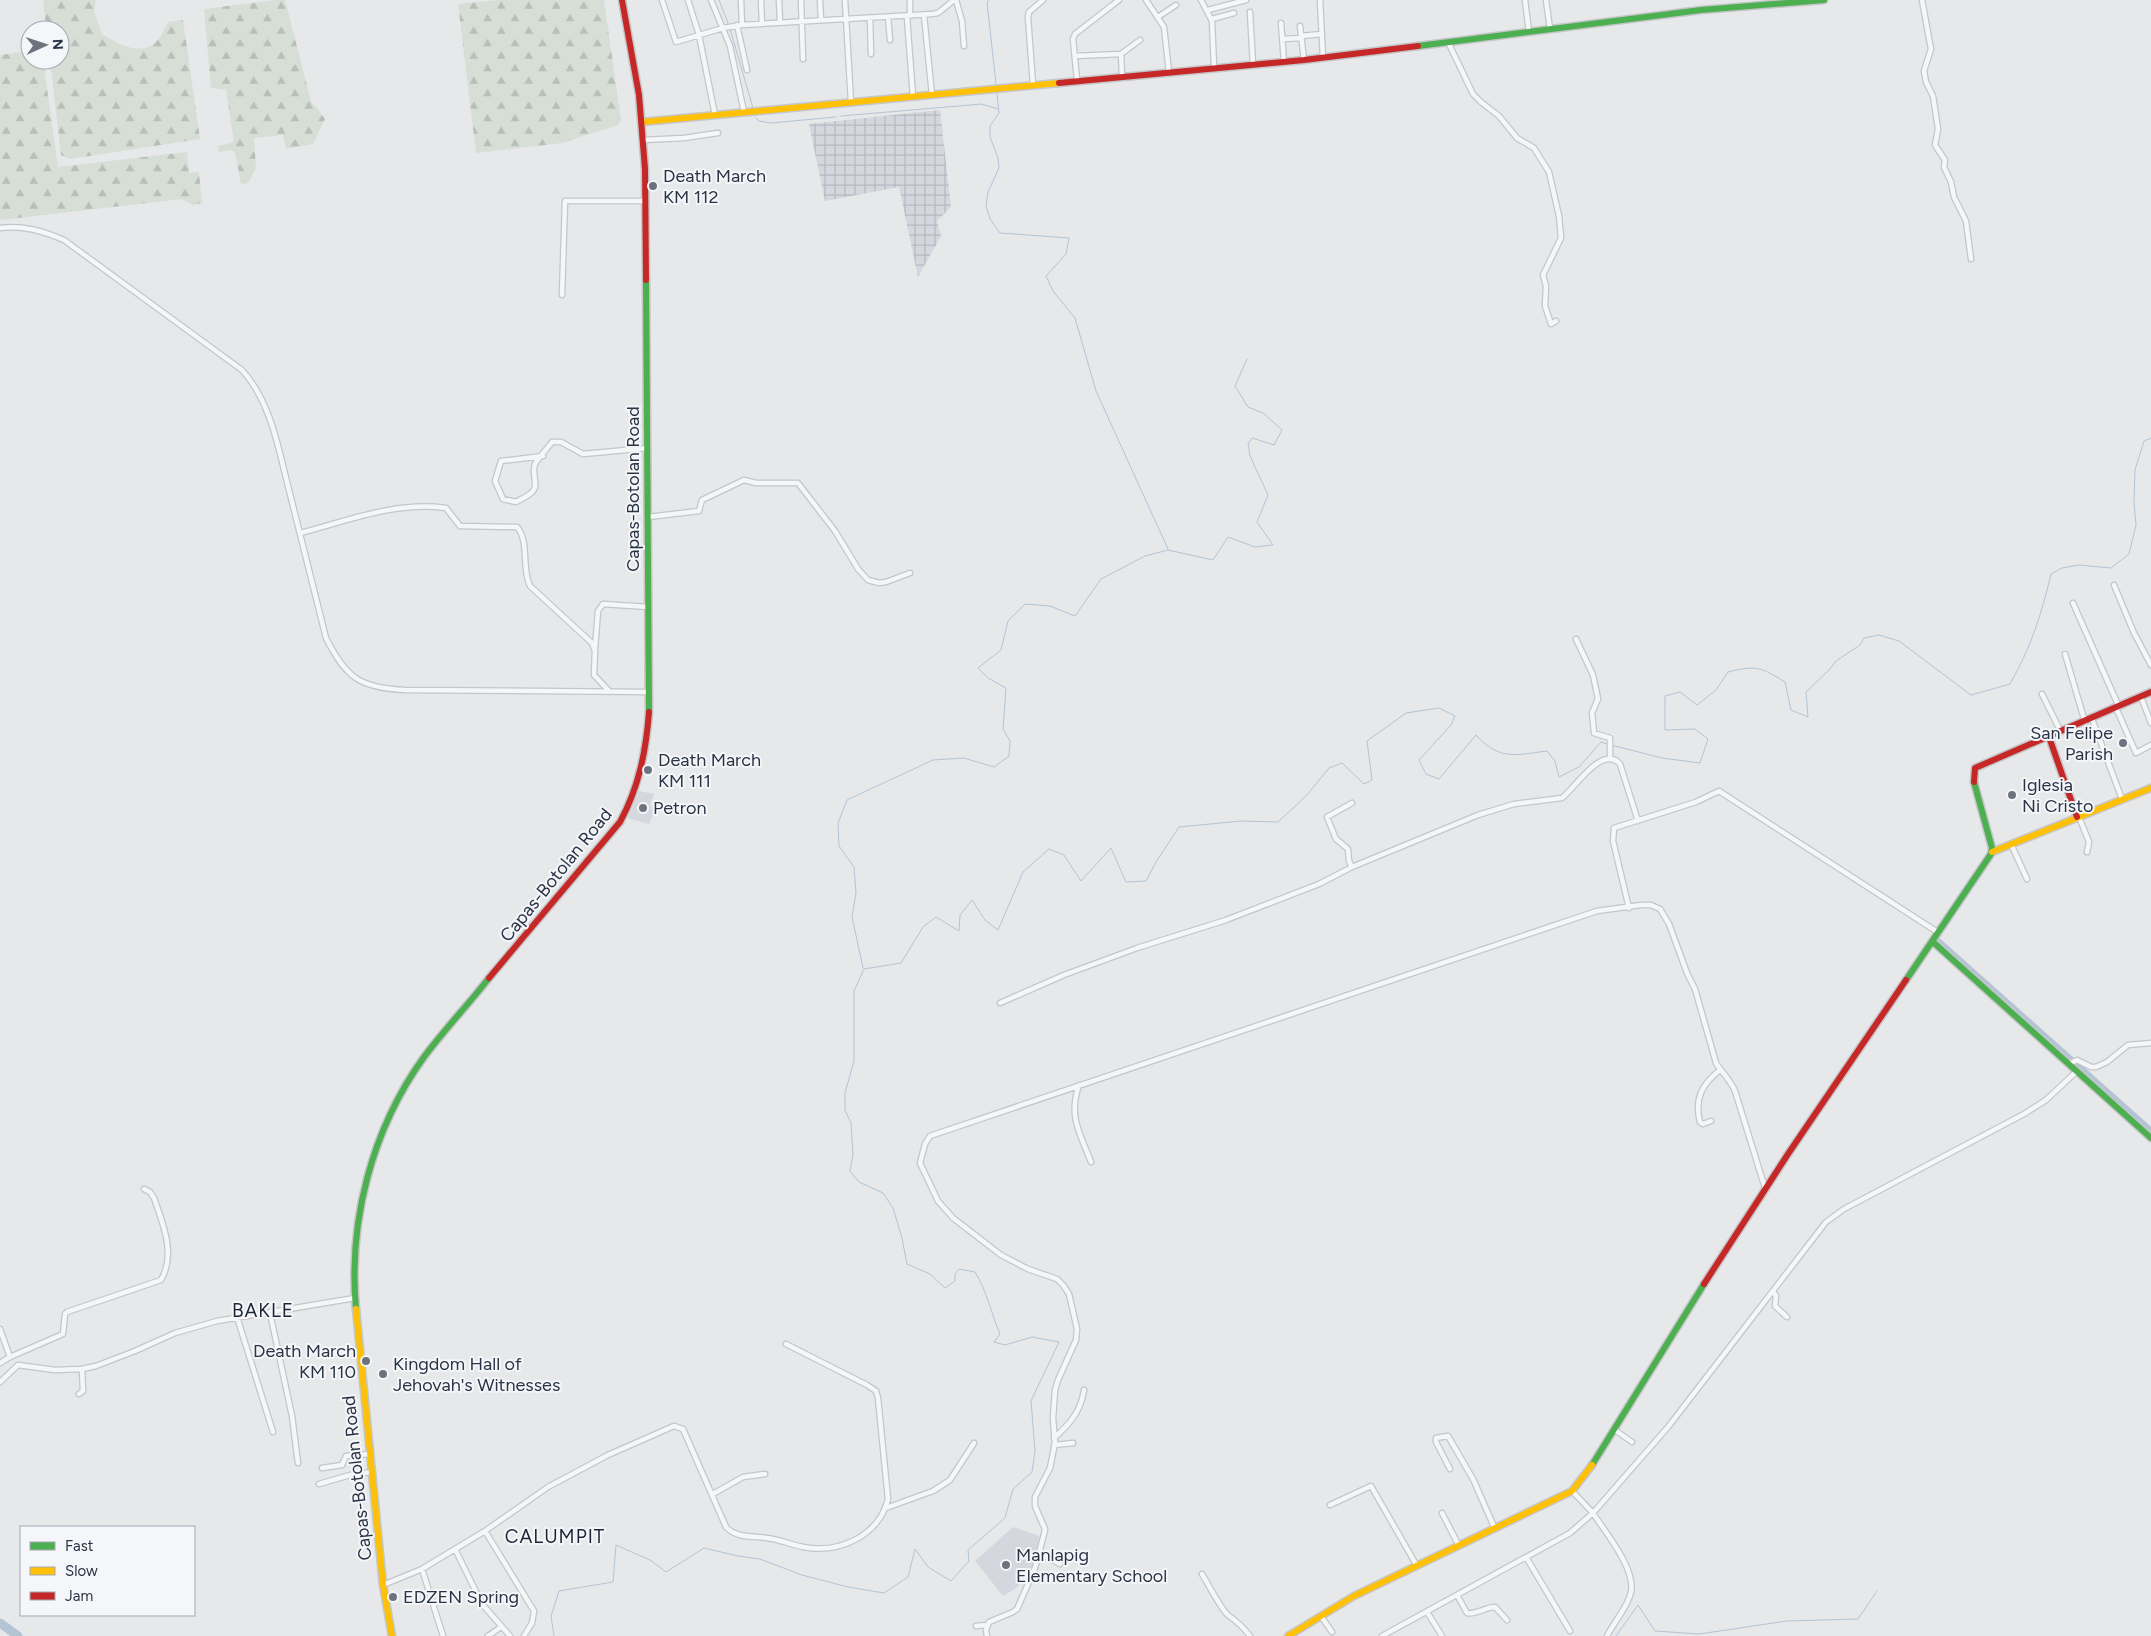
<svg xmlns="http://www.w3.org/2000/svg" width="2151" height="1636" viewBox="0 0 2151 1636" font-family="Figtree,sans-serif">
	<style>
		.built { fill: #d4d7dd }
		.industrial { fill: url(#industrial-grid) }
		.forest { fill: url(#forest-firs) }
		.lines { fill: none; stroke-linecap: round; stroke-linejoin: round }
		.stream { stroke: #b4c4d5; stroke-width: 1 }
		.canal { stroke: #b4c4d5; stroke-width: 5 }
		.river { stroke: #b4c4d5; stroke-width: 9 }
		.street-casing { stroke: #c4c6c8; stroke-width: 7 }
		.fast-casing { stroke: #c4c6c8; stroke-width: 9 }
		.slow-casing { stroke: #c4c6c8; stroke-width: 9 }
		.jam-casing { stroke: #c4c6c8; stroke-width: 9 }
		.street { stroke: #f5f6f7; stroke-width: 4.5 }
		.fast { stroke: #4caf50; stroke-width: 6 }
		.slow { stroke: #ffc107; stroke-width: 6 }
		.jam { stroke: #c62828; stroke-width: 6 }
		.poi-dot { fill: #6c737f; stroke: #f4f6f9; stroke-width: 2 }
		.labels { text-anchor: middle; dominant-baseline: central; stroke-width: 4; stroke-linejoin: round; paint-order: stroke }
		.poi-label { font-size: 18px; fill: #2b3445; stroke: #f4f6f9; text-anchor: start }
		.street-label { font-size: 18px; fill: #2b3445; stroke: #f4f6f9 }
		.neighbourhood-label { font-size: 19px; letter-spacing: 1px; fill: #1d2536; stroke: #f4f6f9 }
	</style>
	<defs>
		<pattern id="industrial-grid" width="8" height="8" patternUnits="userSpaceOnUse" patternTransform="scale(1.25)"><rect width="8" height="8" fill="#d4d7dd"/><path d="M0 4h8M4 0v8" fill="none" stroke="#b6b9bf"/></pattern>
		<pattern id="forest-firs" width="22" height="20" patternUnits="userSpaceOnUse" patternTransform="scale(1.25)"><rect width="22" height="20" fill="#d6ded6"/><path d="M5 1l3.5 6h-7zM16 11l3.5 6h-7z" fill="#b8bfb9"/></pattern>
	</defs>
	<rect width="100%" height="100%" fill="#e6e8ea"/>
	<path class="built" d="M639,791L654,794L650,805L656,809L649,824L628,818Z
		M1013,1527L1039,1536L1034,1569L1015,1589L1003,1596L975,1561Z"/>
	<path class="industrial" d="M940,110L951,207L937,221L941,236L918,277L899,187L825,201L809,124Z"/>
	<path class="forest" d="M43,0H96L94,12L102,34C118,44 141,58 158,40C162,36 165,28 168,22L183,20L200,139L70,159L61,155L50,60H60V30H46Z
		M276,0H285L311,101L325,119L313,144L286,149L283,135L254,138L256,168L248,183L241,184L235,153L231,150L219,152L218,146L234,142L226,90L211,88L204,9Z
		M498,0H604L621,120L618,125L562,143L476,153L458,4Z
		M30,51V60H43L58,167L187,152L189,173L199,172L202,203L193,205L182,199L0,220V55Z"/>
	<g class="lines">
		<path class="stream" d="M719,0L728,23
			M989,0L987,2L996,84
			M730,29L753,108
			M997,93L999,113L990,126V137L998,158L999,168L988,192L986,206L990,219L1000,233L1069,238L1066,254L1046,276L1053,291L1075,318L1096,391L1168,549
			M841,116L982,104L998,109
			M755,117L759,121L771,123L836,117
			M1611,745L1662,758L1700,763L1708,739L1695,729L1665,730V696L1680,692L1697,705L1716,690L1728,672C1756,665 1761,667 1785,682L1791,710L1808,717L1806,692L1829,670L1836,661L1860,645L1864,638L1879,635L1899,641L1971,695L2010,684C2031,647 2041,616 2051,574L2062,568L2079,565L2111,568L2129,554L2136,525L2134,502L2135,470L2144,441L2151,438
			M863,968L852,917L856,893L854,867L839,846L838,823L847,800L933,760L964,758L994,767L1009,756L1010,741L1003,729L1006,688L988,678L978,668L1001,650L1008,621L1025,604L1050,606L1075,616L1101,579L1145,556L1168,550L1213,560L1228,537L1255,547L1273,545L1257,522L1268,495L1250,456L1248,444L1252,438L1274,445L1282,430L1263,413L1248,407L1235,386L1247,359
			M554,1636L551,1616L559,1591L613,1582L616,1545L650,1560L666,1572L704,1548L738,1556L760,1559L802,1575L848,1587L884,1593L908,1577L915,1549L928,1567L951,1581L969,1561L968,1550L1005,1518L1013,1489L1032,1472L1035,1451L1031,1401L1059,1342L1032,1337L1005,1345L994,1342L1000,1334C991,1313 987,1291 975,1272L959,1269L955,1274V1281L945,1288L930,1274L907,1264L902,1238L893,1208L883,1193L859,1182L850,1171L853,1155L851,1123L845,1110V1093L854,1061V991L864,969L901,963L923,927L936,917L959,931L960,915L972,900L985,920L998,930L1023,872L1049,849L1064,855L1081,881L1111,848L1126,882L1146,881L1156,862L1179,827L1241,821L1278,822L1307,795L1329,768L1342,763L1364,784L1372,780L1367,741L1406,713L1439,708L1455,716L1451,725L1419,760L1426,774L1439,779L1476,735C1500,761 1515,755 1547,751L1555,761L1559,777L1579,767L1601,742L1607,744
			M1616,1636L1638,1605L1655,1631L1699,1634L1787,1621L1858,1619L1877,1591"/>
		<path class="canal" d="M1938,940L2151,1130"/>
		<path class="river" d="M0,1623L18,1636"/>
		<defs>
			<path id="street" d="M662,0L676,42L723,28L742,25L932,14L938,13L954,0
				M688,0L699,35L715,115
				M711,0L730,46L744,112
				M741,0L742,25
				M761,0L762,24
				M779,0L780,22
				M801,0L803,59
				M820,0L821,20
				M845,0L851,102
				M910,0V16
				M956,0L962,21L964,46
				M1146,0L1164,27L1169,72
				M1201,0L1212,21L1214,67
				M1320,0L1323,58
				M1525,0L1529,32
				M1546,0L1550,29
				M1922,0L1931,49L1924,71L1926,82L1933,96L1938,129L1935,145L1945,160L1944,167L1951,182L1954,197L1966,221L1971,259
				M1208,10L1246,0
				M1250,12L1253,65
				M924,15L932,95
				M888,17L890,40
				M907,17L913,97
				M1158,17L1176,5
				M870,18L871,54
				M1212,19L1234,13
				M1281,23L1284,62
				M737,25L747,70
				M1300,26L1304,60
				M1301,36L1322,34
				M1282,39L1302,38
				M1448,42L1473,94L1481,102L1499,116L1517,138L1534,148L1549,172L1559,216L1561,238L1543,275L1546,286L1545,306L1551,324L1556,321
				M1075,56L1121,54
				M1122,77L1121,54L1140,40
				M1077,80L1073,39L1075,34L1119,0
				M1033,85L1028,17L1029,12L1043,0
				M643,140L684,138L718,133
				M0,228C23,225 43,231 64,240L242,370C272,403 279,452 290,494C302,542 314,590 326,638C346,678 360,688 405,690L649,692
				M562,295L565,201H646
				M543,456L501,461L495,481L503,499L516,502C521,499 529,496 533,491C539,485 531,473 535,464C538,458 547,449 552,442H561L583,454L648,448
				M648,517L699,511L702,500L744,480L756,483H798L835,531L858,569L868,580L879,583L886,582L910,573
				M300,533C347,521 396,501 446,508L460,526L517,527C530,542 521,568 530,586L592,643L595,651L594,675L609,691
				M2114,585L2134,633L2151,665
				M2073,603L2119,707
				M1576,639L1593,675L1598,699L1592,713L1594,733L1610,738V758
				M595,649L598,611L603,604L648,607
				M2065,654L2085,722
				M2042,694L2061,732
				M2141,697L2151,723
				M2116,708L2136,753L2151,745
				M2092,719L2122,799
				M1352,803L1327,817L1336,839L1348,849L1349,861L1352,867
				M2079,817L2089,842L2087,852
				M2011,844L2027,879
				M1629,908L1613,841L1614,828L1696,802L1719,791L1939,933
				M1000,1003L1064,975L1137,948L1226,920L1319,884L1352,867L1478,815L1514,804L1562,798C1575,788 1602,744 1620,764L1638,821
				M2069,1064L2077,1060L2091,1067H2096L2107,1062L2128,1045L2151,1043
				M1079,1085C1068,1117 1080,1133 1091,1162
				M1711,1121L1703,1124L1700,1122C1694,1099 1702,1084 1720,1070
				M1773,1291L1776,1296L1775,1306L1787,1317
				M270,1313L292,1416L298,1463
				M237,1317L273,1432
				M0,1329L10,1357
				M0,1363L10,1357L63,1334L65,1314L67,1312L161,1280C176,1254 163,1224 154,1198L150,1192L144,1189
				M0,1382L18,1365L55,1370L82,1369L96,1366L135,1351L175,1333L217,1321L355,1298
				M79,1394L83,1391L82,1369
				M1615,1430L1632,1442
				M1054,1438C1070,1424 1081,1411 1084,1390
				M1054,1445L1073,1443
				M322,1468L342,1465L346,1456L370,1454
				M1450,1469L1436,1442V1438L1448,1436L1473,1479L1495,1529
				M319,1484L350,1475L372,1472
				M713,1494L743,1477L765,1474
				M1330,1505L1371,1486L1417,1566
				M886,1508L933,1491L950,1480L974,1443
				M1442,1513L1459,1546
				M485,1531L534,1611L532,1623L524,1636
				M455,1549L482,1604L510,1636
				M1040,1553L1060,1564
				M1526,1557L1570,1631
				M422,1569L443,1636
				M1202,1574C1207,1582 1222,1611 1228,1615C1235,1620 1244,1628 1250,1636
				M383,1585L422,1569L485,1531L548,1487L608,1455L674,1426L683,1429L726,1527C738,1540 757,1535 773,1539C783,1541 793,1545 803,1547C839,1554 879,1536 888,1499L878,1398L876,1391L867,1385L786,1344
				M1457,1595L1467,1613C1476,1615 1485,1607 1495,1607L1507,1620
				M1427,1612L1442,1636
				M1321,1616L1332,1632
				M976,1626L987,1625
				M488,1636L501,1627
				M987,1636L986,1630L989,1622L1013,1612L1017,1609L1035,1568L1044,1534L1045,1529L1035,1506V1497L1050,1468L1055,1443L1053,1418L1055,1390L1058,1380L1076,1340L1077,1329L1069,1294L1063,1285L1057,1279L1028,1269L1001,1255L953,1218L938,1201L920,1163L925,1144L930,1136L1576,918L1597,911L1641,905H1651L1660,909L1669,924L1687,973L1695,989L1716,1063C1722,1073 1730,1079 1735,1091L1765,1188
				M1382,1636L1570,1533L1593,1513L1572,1491
				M1607,1636C1614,1622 1628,1607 1631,1592C1636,1569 1605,1532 1593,1513L1668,1427L1826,1222L1844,1209L2024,1114L2046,1100L2077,1071"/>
			<path id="fast" d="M1418,46L1701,10L1824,0
				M646,280L649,712
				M1933,942L2151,1138
				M1906,980L1991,854L1992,848L1974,782
				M356,1309C348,1221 372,1129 424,1057C444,1030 468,1005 489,978
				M1592,1465L1704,1284"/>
			<path id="slow" d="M642,122L1059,83
				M1992,852L2151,788
				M356,1309L383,1585L392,1636
				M1288,1636L1354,1596L1572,1491L1592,1465"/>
			<path id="jam" d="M622,0L639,95L645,169L646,280
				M1059,83L1304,60L1418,46
				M2049,737L2077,817
				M1974,782L1975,768L2151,692
				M489,978L620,822C639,787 646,751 649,712
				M1704,1284L1788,1154L1906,980"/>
		</defs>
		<use href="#street" class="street-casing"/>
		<use href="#fast" class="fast-casing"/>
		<use href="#slow" class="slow-casing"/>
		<use href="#jam" class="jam-casing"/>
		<use href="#street" class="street"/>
		<use href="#fast" class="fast"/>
		<use href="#slow" class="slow"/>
		<use href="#jam" class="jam"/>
	</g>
	<g class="poi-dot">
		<circle cx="653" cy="186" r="5"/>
		<circle cx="2123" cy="743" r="5"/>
		<circle cx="648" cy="770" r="5"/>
		<circle cx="2012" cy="795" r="5"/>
		<circle cx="643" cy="808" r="5"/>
		<circle cx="366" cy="1361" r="5"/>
		<circle cx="383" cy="1374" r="5"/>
		<circle cx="1006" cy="1565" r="5"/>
		<circle cx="393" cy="1597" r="5"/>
	</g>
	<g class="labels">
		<g class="poi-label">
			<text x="663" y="176">Death March<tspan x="663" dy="21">KM 112</tspan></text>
			<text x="2113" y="733" text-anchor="end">San Felipe<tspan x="2113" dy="21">Parish</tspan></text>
			<text x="658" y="760">Death March<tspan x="658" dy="21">KM 111</tspan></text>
			<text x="2022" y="785">Iglesia<tspan x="2022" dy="21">Ni Cristo</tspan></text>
			<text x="653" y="808">Petron</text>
			<text x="356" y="1351" text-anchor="end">Death March<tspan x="356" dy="21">KM 110</tspan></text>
			<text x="393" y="1364">Kingdom Hall of<tspan x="393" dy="21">Jehovah's Witnesses</tspan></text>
			<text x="1016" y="1555">Manlapig<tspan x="1016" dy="21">Elementary School</tspan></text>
			<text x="403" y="1597">EDZEN Spring</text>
		</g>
		<g class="street-label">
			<text transform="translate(633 489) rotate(-90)">Capas-Botolan Road</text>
			<text transform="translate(556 875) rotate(-51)">Capas-Botolan Road</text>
			<text transform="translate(357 1478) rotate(-96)">Capas-Botolan Road</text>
		</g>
		<g class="neighbourhood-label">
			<text x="263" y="1310">BAKLE</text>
			<text x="555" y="1536">CALUMPIT</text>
		</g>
	</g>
	<rect x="20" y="1526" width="175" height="90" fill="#f4f6f9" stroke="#a4a8b1"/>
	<rect x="30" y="1542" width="25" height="8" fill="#4caf50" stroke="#a4a8b1"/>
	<text x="65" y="1551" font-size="15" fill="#2b3445">Fast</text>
	<rect x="30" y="1567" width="25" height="8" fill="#ffc107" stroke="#a4a8b1"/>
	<text x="65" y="1576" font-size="15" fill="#2b3445">Slow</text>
	<rect x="30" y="1592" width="25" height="8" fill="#c62828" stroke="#a4a8b1"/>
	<text x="65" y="1601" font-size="15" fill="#2b3445">Jam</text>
	<g transform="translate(45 45) rotate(87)"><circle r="24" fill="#f4f6f9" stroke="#a4a8b1"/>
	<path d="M0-4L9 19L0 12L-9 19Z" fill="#6c737f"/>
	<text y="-8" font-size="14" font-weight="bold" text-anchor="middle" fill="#2b3445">N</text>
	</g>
</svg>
